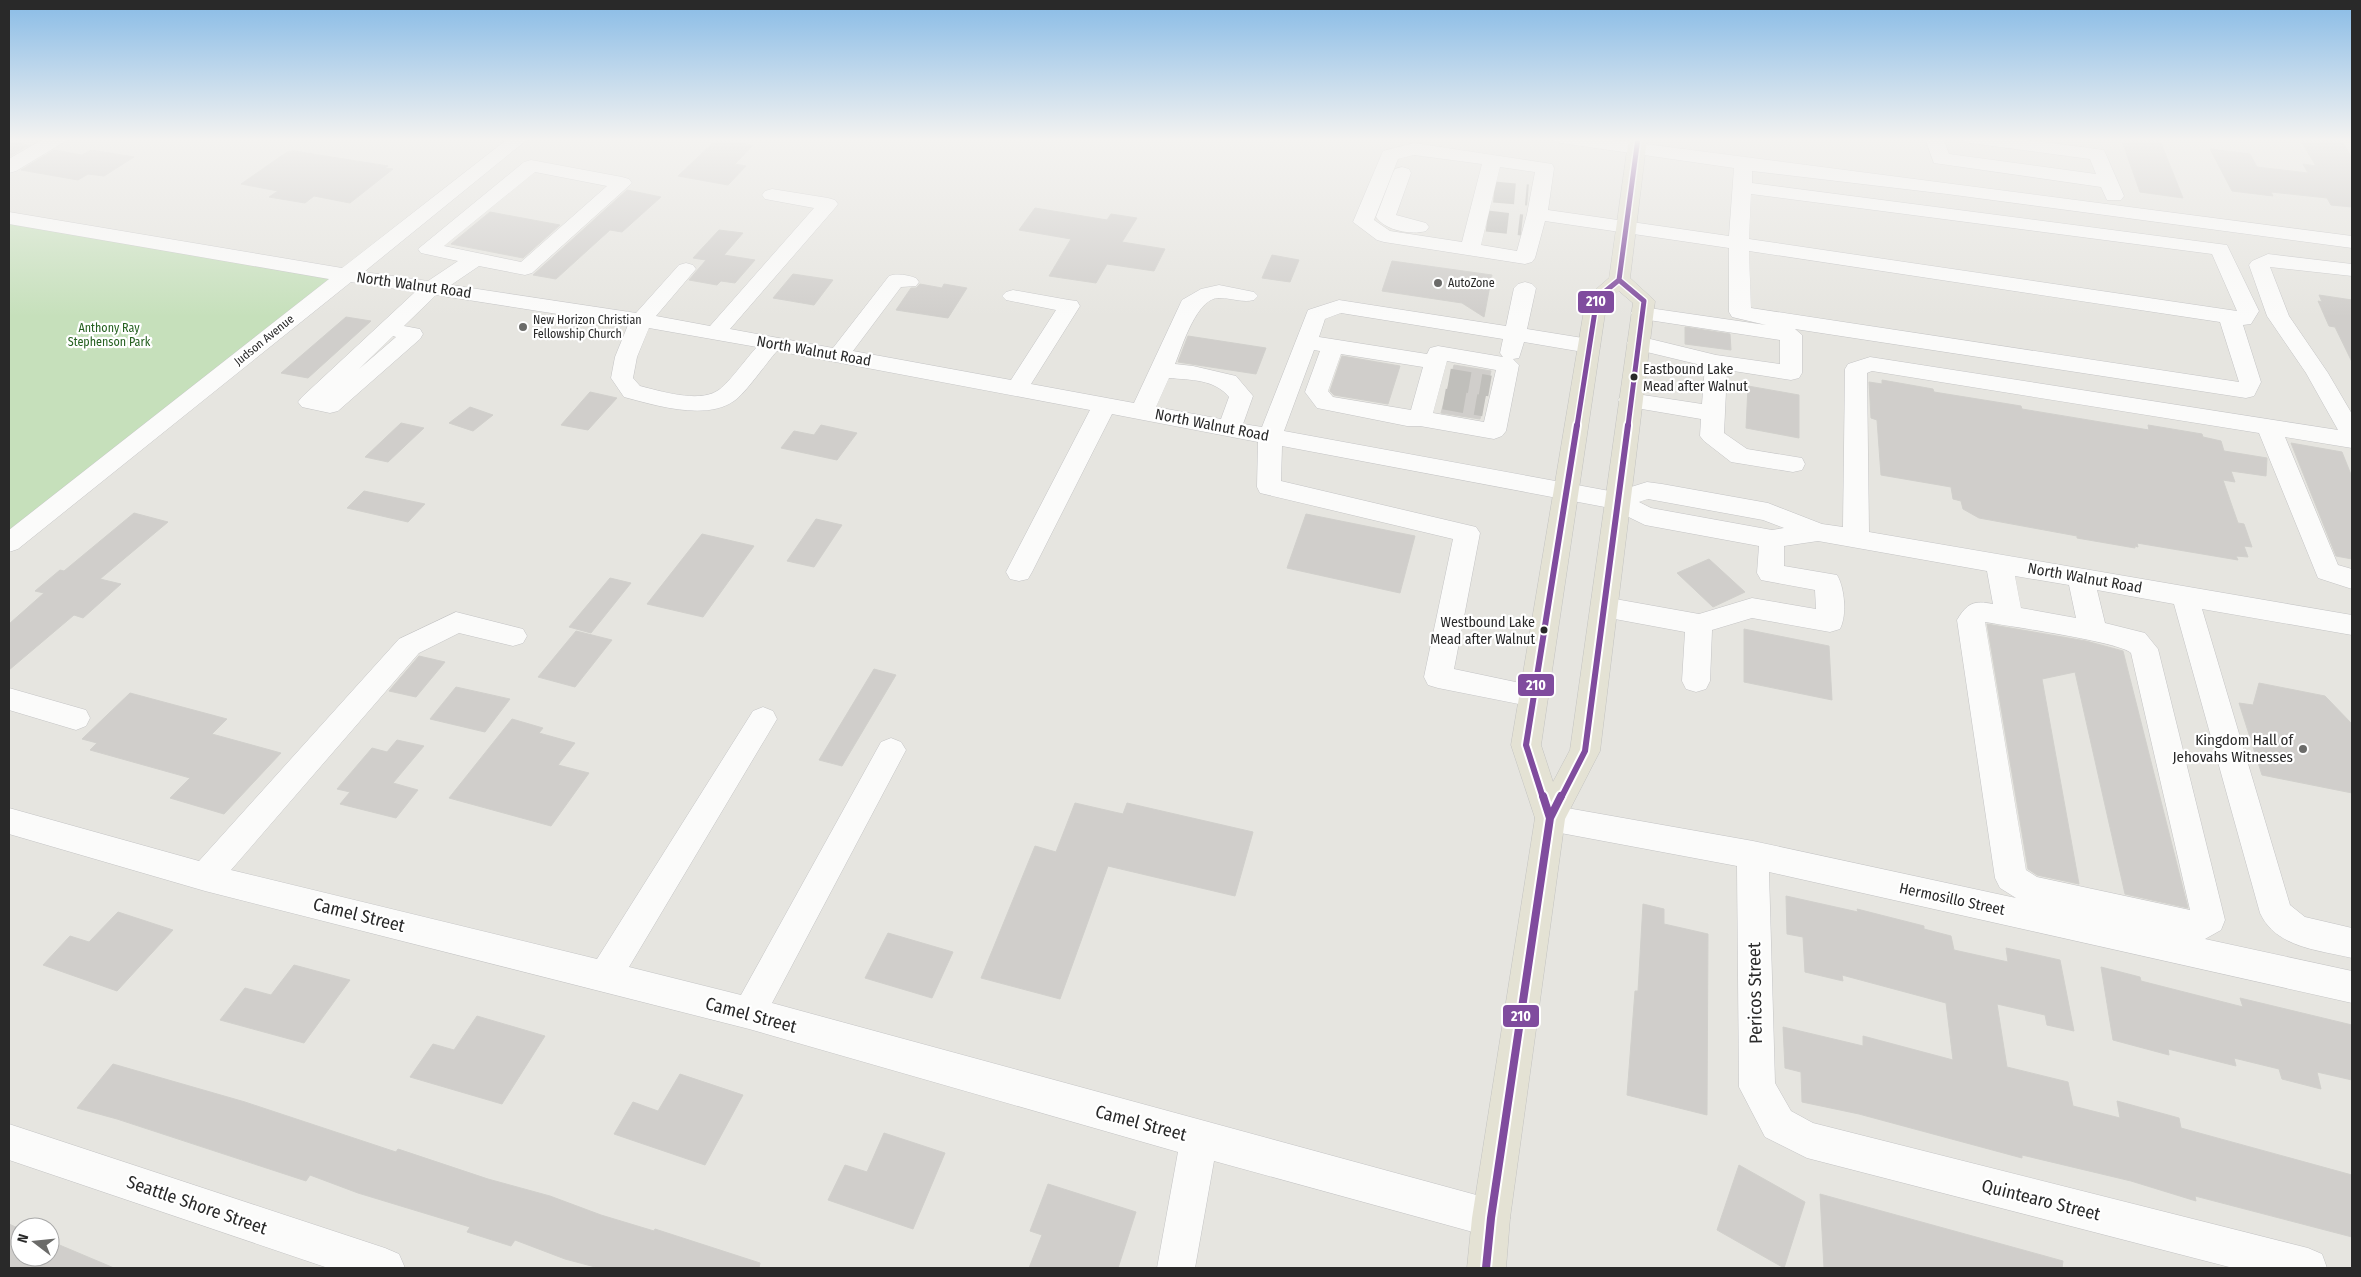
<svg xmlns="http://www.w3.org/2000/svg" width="2361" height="1277" viewBox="0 0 2361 1277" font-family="'Fira Sans Condensed',sans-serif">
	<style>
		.green { fill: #c6e0bb }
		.building { fill: #d0cecb; stroke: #d1d0cc }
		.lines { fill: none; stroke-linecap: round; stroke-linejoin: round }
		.minor-tunnel { stroke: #c0bfbb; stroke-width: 21; stroke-dasharray: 21 11; stroke-linecap: butt }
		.minor-casing { stroke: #c4c4c5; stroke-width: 1 }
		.major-casing { stroke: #c3c3c1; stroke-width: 1 }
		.minor { fill: #fbfbfa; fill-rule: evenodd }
		.major { fill: #e4e2d4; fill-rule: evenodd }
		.bus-1-far2-casing { stroke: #fff; stroke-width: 8 }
		.bus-1-far1-casing { stroke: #fff; stroke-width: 10 }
		.bus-1-casing { stroke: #fff; stroke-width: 12 }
		.bus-1-far2 { stroke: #804c9e; stroke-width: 5 }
		.bus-1-far1 { stroke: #804c9e; stroke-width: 6 }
		.bus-1 { stroke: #804c9e; stroke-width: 8 }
		.poi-dot { fill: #6b6b69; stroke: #fff; stroke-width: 2 }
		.bus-dot { fill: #292929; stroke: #fff; stroke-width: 2 }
		.labels { text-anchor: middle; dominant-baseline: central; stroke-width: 4.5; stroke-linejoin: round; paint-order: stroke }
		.far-poi-label { font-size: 12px; fill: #292929; stroke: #fff; text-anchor: start }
		.far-park-label { font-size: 12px; fill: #256020; stroke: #fff }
		.far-street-label { font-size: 12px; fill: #292929; stroke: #fff }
		.bus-label { font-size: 14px; fill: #292929; stroke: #fff; text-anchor: start }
		.street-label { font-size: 15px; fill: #292929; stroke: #fff }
		.poi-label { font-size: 15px; fill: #292929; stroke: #fff; text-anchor: end }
		.near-street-label { font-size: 18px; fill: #292929; stroke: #fff }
		.line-badge { stroke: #fff; stroke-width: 2 }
		.badge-label { font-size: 14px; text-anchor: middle; font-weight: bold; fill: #fff }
	</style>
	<rect width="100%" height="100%" fill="#e6e5e0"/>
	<path class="green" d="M9,217L345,275L9,544Z"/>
	<path class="building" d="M2121,138H2159L2183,198L2140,192Z
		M2299,138H2340L2352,158V207L2331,205L2327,198L2271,192L2273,196L2232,191L2210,149L2250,154L2257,167L2308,173L2303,164L2316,166Z
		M716,140L753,145L735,164L746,166L728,185L678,176Z
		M9,142L29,145L9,157Z
		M54,150L82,155L91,150L134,157L104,176L88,174L78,180L21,170Z
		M294,151L388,166L385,168L393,169L350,203L314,196L305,203L269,197L278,191L241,184L287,152Z
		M627,190L661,197L622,232L610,230L556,279L533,275Z
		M1035,208L1107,220L1111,214L1137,218L1122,242L1165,249L1154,271L1107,264L1096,283L1049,276L1071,239L1019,230Z
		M490,212L560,225L523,258L451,244Z
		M719,230L743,233L724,255L755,260L735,283L721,281L717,285L689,280L706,260L693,258Z
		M1272,255L1299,260L1290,282L1262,278Z
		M1392,261L1492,275L1484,317L1462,303L1382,291Z
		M793,274L833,280L814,305L773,298Z
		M920,284L942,288L944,284L967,288L948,318L896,310L911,288H916Z
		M2319,295L2352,300V362L2335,327L2329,326L2318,301L2322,302Z
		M346,317L371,321L308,378L281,373Z
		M1685,327L1730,334L1731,350L1685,344Z
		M1188,336L1266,348L1256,374L1178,362Z
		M1342,356L1400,366L1388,404L1334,395L1330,391Z
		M1454,365L1491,371L1480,419L1441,413Z
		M1882,380L1933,389L1934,392L2021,406L2022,409L2149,430L2148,425L2202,434L2203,437L2221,441L2224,451L2267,458L2266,476L2231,471L2235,482L2223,480L2238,523L2244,524L2252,547L2244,546L2248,557L2236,556L2238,560L2137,543L2138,547L2135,546V548L2077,538V536L1979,518L1963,509L1961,501L1953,499L1951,487L1881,475L1877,420L1871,418L1869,382L1882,384Z
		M1748,386L1799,395V438L1746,428Z
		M590,392L617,398L588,430L561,425Z
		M470,407L493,415L473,431L449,423Z
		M401,423L424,428L388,462L365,457Z
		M821,425L857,433L837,460L781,448L794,431L814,435Z
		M2291,443L2342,452L2352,477V559L2336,556Z
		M364,491L425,504L408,522L347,508Z
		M134,513L168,522L100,579L121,584L83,618L74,615L9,670V624L44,593L35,591L60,570L64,571Z
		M1306,514L1415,536L1400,593L1287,568Z
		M816,519L842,525L814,567L787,561Z
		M702,534L754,546L703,617L647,604Z
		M1709,559L1745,592L1713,607L1677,573Z
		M610,578L631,583L591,633L569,627Z
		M1987,624L2086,641L2123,651L2188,908L2125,894L2075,672L2042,679L2079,884L2037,875L2028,869Z
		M1744,629L1829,646L1832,700L1744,682Z
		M576,631L612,640L575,687L538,677Z
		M419,656L445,662L416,697L389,691Z
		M874,669L896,675L842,766L819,760Z
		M2259,683L2325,696L2352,724V793L2262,775L2239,703L2253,705Z
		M456,687L510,699L485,732L430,719Z
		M130,693L227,719L212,734L281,753L224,814L170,798L190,778L90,750L97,743L82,739Z
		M512,719L543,728L539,733L575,743L558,765L589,773L551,826L449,798Z
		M397,740L424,746L393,783L418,790L396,818L340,804L350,792L337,789L372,748L387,752Z
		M1075,803L1123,814L1127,803L1253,832L1235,896L1108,866L1060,999L981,978L1035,846L1056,852Z
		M1786,896L1858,912L1857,909L1924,926V929L1951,936L1954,950L2008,962L2006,948L2060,960L2074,1031L2047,1025L2045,1015L1997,1004L2007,1067L2068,1082L2073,1106L2120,1118L2117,1101L2179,1118L2181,1128L2352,1175V1237L2195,1196L2196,1201L2131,1181L2022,1155V1158L1859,1114L1802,1102L1801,1072L1785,1068L1783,1027L1863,1046V1036L1953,1060L1946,1003L1842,975L1843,981L1805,972L1803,937L1787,934Z
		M1643,904L1664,909V924L1708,934L1707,1115L1627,1095L1635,991H1638Z
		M118,912L173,930L117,991L43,965L70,936L89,942Z
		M888,933L953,952L932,998L865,978Z
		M294,965L350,980L304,1043L220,1020L245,988L271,995Z
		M2101,967L2140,977L2141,981L2243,1007L2240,998L2352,1025V1080L2317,1072L2321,1089L2282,1079L2279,1069L2234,1058L2236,1066L2168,1049L2169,1055L2113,1040Z
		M477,1016L545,1036L502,1104L410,1077L433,1044L454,1050Z
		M113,1064L245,1102L396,1152L398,1149L488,1179L550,1196L601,1215L654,1231L655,1229L760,1263L759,1268H599L565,1259L515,1240L511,1246L467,1232L470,1227L358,1193L310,1175L306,1181L117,1119L77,1108Z
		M680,1074L743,1095L705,1165L614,1134L633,1102L658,1111Z
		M884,1133L945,1153L913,1229L828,1200L845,1165L867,1172Z
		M1739,1165L1805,1202L1784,1268L1717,1230Z
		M1048,1184L1136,1212L1118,1268H1029L1042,1235L1030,1231Z
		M1820,1194L2063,1261L2062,1268H1824Z
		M9,1224L20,1229V1257H50V1241L114,1268H9Z"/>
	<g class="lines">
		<path class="minor-tunnel" d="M1494,192L1528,195
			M1487,221L1522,225
			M1449,379L1490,386
			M1444,399L1484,406"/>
		<defs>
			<path id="minor" d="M45,138H67L64,142L16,171L9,173V159Z
				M509,138H529L364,272L428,281L458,261L421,253L418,249L524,162L531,160L622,177L629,179L632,183L532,273L525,275L479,266L451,285L636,313L679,265L686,263L693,265L696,269L656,316L710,326L814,208L765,199L762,195L765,191L772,189L828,198L835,200L838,204L835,208L730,329L833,348L889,276C898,273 907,275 916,278L919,282L916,286L901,287L853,351L1011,380L1056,310L1006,300L1002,296L1006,292L1013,290L1069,300L1077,301L1080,306L1031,384L1134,403L1182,300L1201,289L1219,285L1254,292L1258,296L1254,300C1242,303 1232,298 1220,298C1197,296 1182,347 1175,364L1193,366L1236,376L1253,396L1243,424L1262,427L1308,310L1339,300L1506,326L1514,288L1518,284L1525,282L1532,284L1536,288L1527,329L1589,339L1597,341L1600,346L1597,351L1589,353L1524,342L1519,358L1513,359L1519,365L1506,431L1502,436L1494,439L1420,426H1407L1317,408L1305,392L1320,351L1314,350L1284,431L1615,492L1647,482L1662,484L1768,503L1822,524L1843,527L1845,369L1848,364L1870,357L2338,430L2306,373L2267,316L2249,265L2252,261L2268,254L2352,264V276L2270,267L2289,316L2328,373L2352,414V448L2285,437L2338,565L2352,569V589L2318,578L2259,433L1872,371L1867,373L1869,532L2352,615V635L2202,609L2290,905L2305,917L2352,928V958C2319,950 2276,948 2260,913L2174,604L2097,590L2105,623L2145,633L2158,649L2225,920L2221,930L2205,939L2352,971V1003L1769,872L1775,1083L1791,1111L1813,1123L2308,1248L2322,1254L2327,1268H2233L1807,1158L1765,1137L1739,1087L1737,866L1550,831L1539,827L1535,818L1539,809L1550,805L1753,841L2016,898L2000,888L1995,878L1957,620C1967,603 1974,600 1993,604L1987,571L1818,541L1784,546V566L1837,575C1845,588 1847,616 1840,629L1830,632L1752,618L1712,630L1710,681L1706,689L1696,692L1686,689L1682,681L1685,632L1604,617L1594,614L1591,607L1594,600L1604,597L1699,614L1752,598L1816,609L1815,590L1761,580L1757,573L1759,546L1645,525L1610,508L1282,446L1281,481L1476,527L1480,533L1454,669L1544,688L1548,696L1544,704L1534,707L1438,688L1428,685L1424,677L1453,539L1260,493L1257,487L1258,442L1112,414L1032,572L1028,579L1019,581L1010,579L1006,572L1090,410L777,351C767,362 745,394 734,401C706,421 654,405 624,397L611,378L615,357L628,325L436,295L404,326L420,329L423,334L420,339L338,411L330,413L302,407L298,402L302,397L415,292L351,282L18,549L9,552V530L329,279L9,224V212L342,268ZM535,172L607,186L521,262L444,246ZM1341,313L1503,339L1500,353L1503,357L1438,346L1430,348L1427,354L1319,337L1325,319ZM649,328L757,347C747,357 728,385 717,391C698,403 660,391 640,386L633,378L637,357ZM393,336L396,337L359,369ZM1341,354L1423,367L1411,410L1333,397L1328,391ZM1447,361L1496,370L1484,422L1433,413ZM1169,378C1191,380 1214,379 1229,397L1221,419L1156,407ZM1648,499L1763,520L1784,528L1772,530L1651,508L1639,502ZM2015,576L2069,585L2076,618L2021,608ZM1985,622C2008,626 2120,642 2131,653L2190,910L2037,877L2026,870Z
				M1552,138H1599L2352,236V248L1947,194L1752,171V183L2227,245L2259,311L2251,324L2243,325L2261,382L2254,396L2246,398L1795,329L1802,335V373L1799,378L1791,380L1727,370L1724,433L1747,449L1802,458L1805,464L1802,470L1793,472L1731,462L1704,441L1700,436L1701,419L1630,407L1622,405L1618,400L1622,395L1630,393L1702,404L1705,366L1630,348L1627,343L1630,338L1638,336L1716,355L1780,364V340L1642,319L1634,318L1631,313L1634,308L1642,307L1766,325L1732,317L1729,312V248L1545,221L1535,258L1532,262L1525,264L1384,242L1377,240L1353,222L1383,151L1414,143L1552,164L1554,168L1548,210L1729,236L1734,168L1561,143L1555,142ZM1414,155L1482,164L1462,242L1390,231L1374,220L1398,159ZM1500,167L1535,172L1527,214L1517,251L1481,245ZM1751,194L2212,254L2237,311L1749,239ZM1749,251L2220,322L2239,382L1751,308Z
				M1925,138H1943L1949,154L2096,174L2090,159L1970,143L1964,142L1961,138H2013L2104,150L2124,196L2121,200H2107L2101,187L1934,163Z
				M1402,167L1409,169L1411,173L1396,215L1426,223L1429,227L1426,231C1411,235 1386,231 1376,217L1393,173L1395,169Z
				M456,612L523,629L527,636L523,643L513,646L459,633L419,653L231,870L597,959L753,711L763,707L773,711L777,719L629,967L741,995L881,742L891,738L901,742L906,750L772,1003L1491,1199L1505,1204L1510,1218L1505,1232L1491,1237L1214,1161L1195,1268H1157L1178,1152L749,1029L205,891L9,834V808L199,861L399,639Z
				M9,688L86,710L90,718L86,726L76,730L9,710Z
				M9,1124L385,1248L399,1254L405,1268H328L9,1160Z"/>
			<path id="major" d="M1629,138H1647L1630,278L1655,301L1600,751L1565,819L1510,1218L1506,1268H1467L1472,1218L1535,818L1511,745L1586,298L1609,278ZM1619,291L1633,303L1570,750L1553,782L1541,745L1607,300Z"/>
		</defs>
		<use href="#minor" class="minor-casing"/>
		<use href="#major" class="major-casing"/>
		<use href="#minor" class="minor"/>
		<use href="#major" class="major"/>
		<defs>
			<path id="bus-1-far2" d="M1619,280L1644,301L1628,426
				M1577,426L1597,298L1619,280L1638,138"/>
			<path id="bus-1-far1" d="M1543,798L1526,745L1577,425
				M1561,798L1585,751L1628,425"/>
			<path id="bus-1" d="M1543,796L1550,818
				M1486,1268L1491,1218L1550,818L1561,796"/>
		</defs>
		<use href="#bus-1-far2" class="bus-1-far2-casing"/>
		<use href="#bus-1-far1" class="bus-1-far1-casing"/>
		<use href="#bus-1" class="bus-1-casing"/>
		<use href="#bus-1-far2" class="bus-1-far2"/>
		<use href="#bus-1-far1" class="bus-1-far1"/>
		<use href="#bus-1" class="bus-1"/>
	</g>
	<linearGradient id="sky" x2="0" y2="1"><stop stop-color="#88bbe6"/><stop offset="0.44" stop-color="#f4f3f1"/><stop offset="1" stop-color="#f4f3f1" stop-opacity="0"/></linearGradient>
	<rect width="2361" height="317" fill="url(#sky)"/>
	<g class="poi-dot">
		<circle cx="1438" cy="283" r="5"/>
		<circle cx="523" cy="327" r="5"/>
		<circle cx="2303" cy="749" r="5"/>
	</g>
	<g class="bus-dot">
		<circle cx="1634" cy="377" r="4.5"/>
		<circle cx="1544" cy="630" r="4.5"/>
	</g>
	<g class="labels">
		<g class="far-poi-label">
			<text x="1448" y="283">AutoZone</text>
			<text x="533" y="320">New Horizon Christian<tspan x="533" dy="14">Fellowship Church</tspan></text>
		</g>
		<g class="far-park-label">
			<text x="109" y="328">Anthony Ray<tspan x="109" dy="14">Stephenson Park</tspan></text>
		</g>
		<g class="far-street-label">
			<text transform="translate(264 340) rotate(-39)">Judson Avenue</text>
		</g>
		<g class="bus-label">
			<text x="1643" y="369">Eastbound Lake<tspan x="1643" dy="17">Mead after Walnut</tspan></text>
			<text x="1535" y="622" text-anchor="end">Westbound Lake<tspan x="1535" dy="17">Mead after Walnut</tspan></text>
		</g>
		<g class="street-label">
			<text transform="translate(414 285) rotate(8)">North Walnut Road</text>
			<text transform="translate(814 351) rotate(10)">North Walnut Road</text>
			<text transform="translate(1212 425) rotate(11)">North Walnut Road</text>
			<text transform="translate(2085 578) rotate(10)">North Walnut Road</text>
			<text transform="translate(1952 899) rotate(12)">Hermosillo Street</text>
		</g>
		<g class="poi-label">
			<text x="2293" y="740">Kingdom Hall of<tspan x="2293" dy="17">Jehovahs Witnesses</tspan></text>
		</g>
		<g class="near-street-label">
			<text transform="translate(359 915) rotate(14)">Camel Street</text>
			<text transform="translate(1755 993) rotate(-91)">Pericos Street</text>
			<text transform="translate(751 1015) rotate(15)">Camel Street</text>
			<text transform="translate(1141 1123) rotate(15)">Camel Street</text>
			<text transform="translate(2041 1200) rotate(14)">Quintearo Street</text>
			<text transform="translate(197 1205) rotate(19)">Seattle Shore Street</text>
		</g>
	</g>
	<g class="line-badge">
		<rect x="1577" y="290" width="38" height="24" rx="5" fill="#804c9e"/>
		<rect x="1517" y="673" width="38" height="24" rx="5" fill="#804c9e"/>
		<rect x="1502" y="1004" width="38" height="24" rx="5" fill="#804c9e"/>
	</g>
	<g class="badge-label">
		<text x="1596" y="306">210</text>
		<text x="1536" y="690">210</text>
		<text x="1521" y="1021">210</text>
	</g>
	<rect width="2361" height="1277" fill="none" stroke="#292929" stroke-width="20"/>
	<g transform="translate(35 1242) rotate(286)"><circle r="24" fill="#ffffff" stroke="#a9a9a9"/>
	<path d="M0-4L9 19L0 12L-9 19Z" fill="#6b6b69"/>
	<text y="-8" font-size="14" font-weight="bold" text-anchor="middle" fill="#292929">N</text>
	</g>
</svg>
